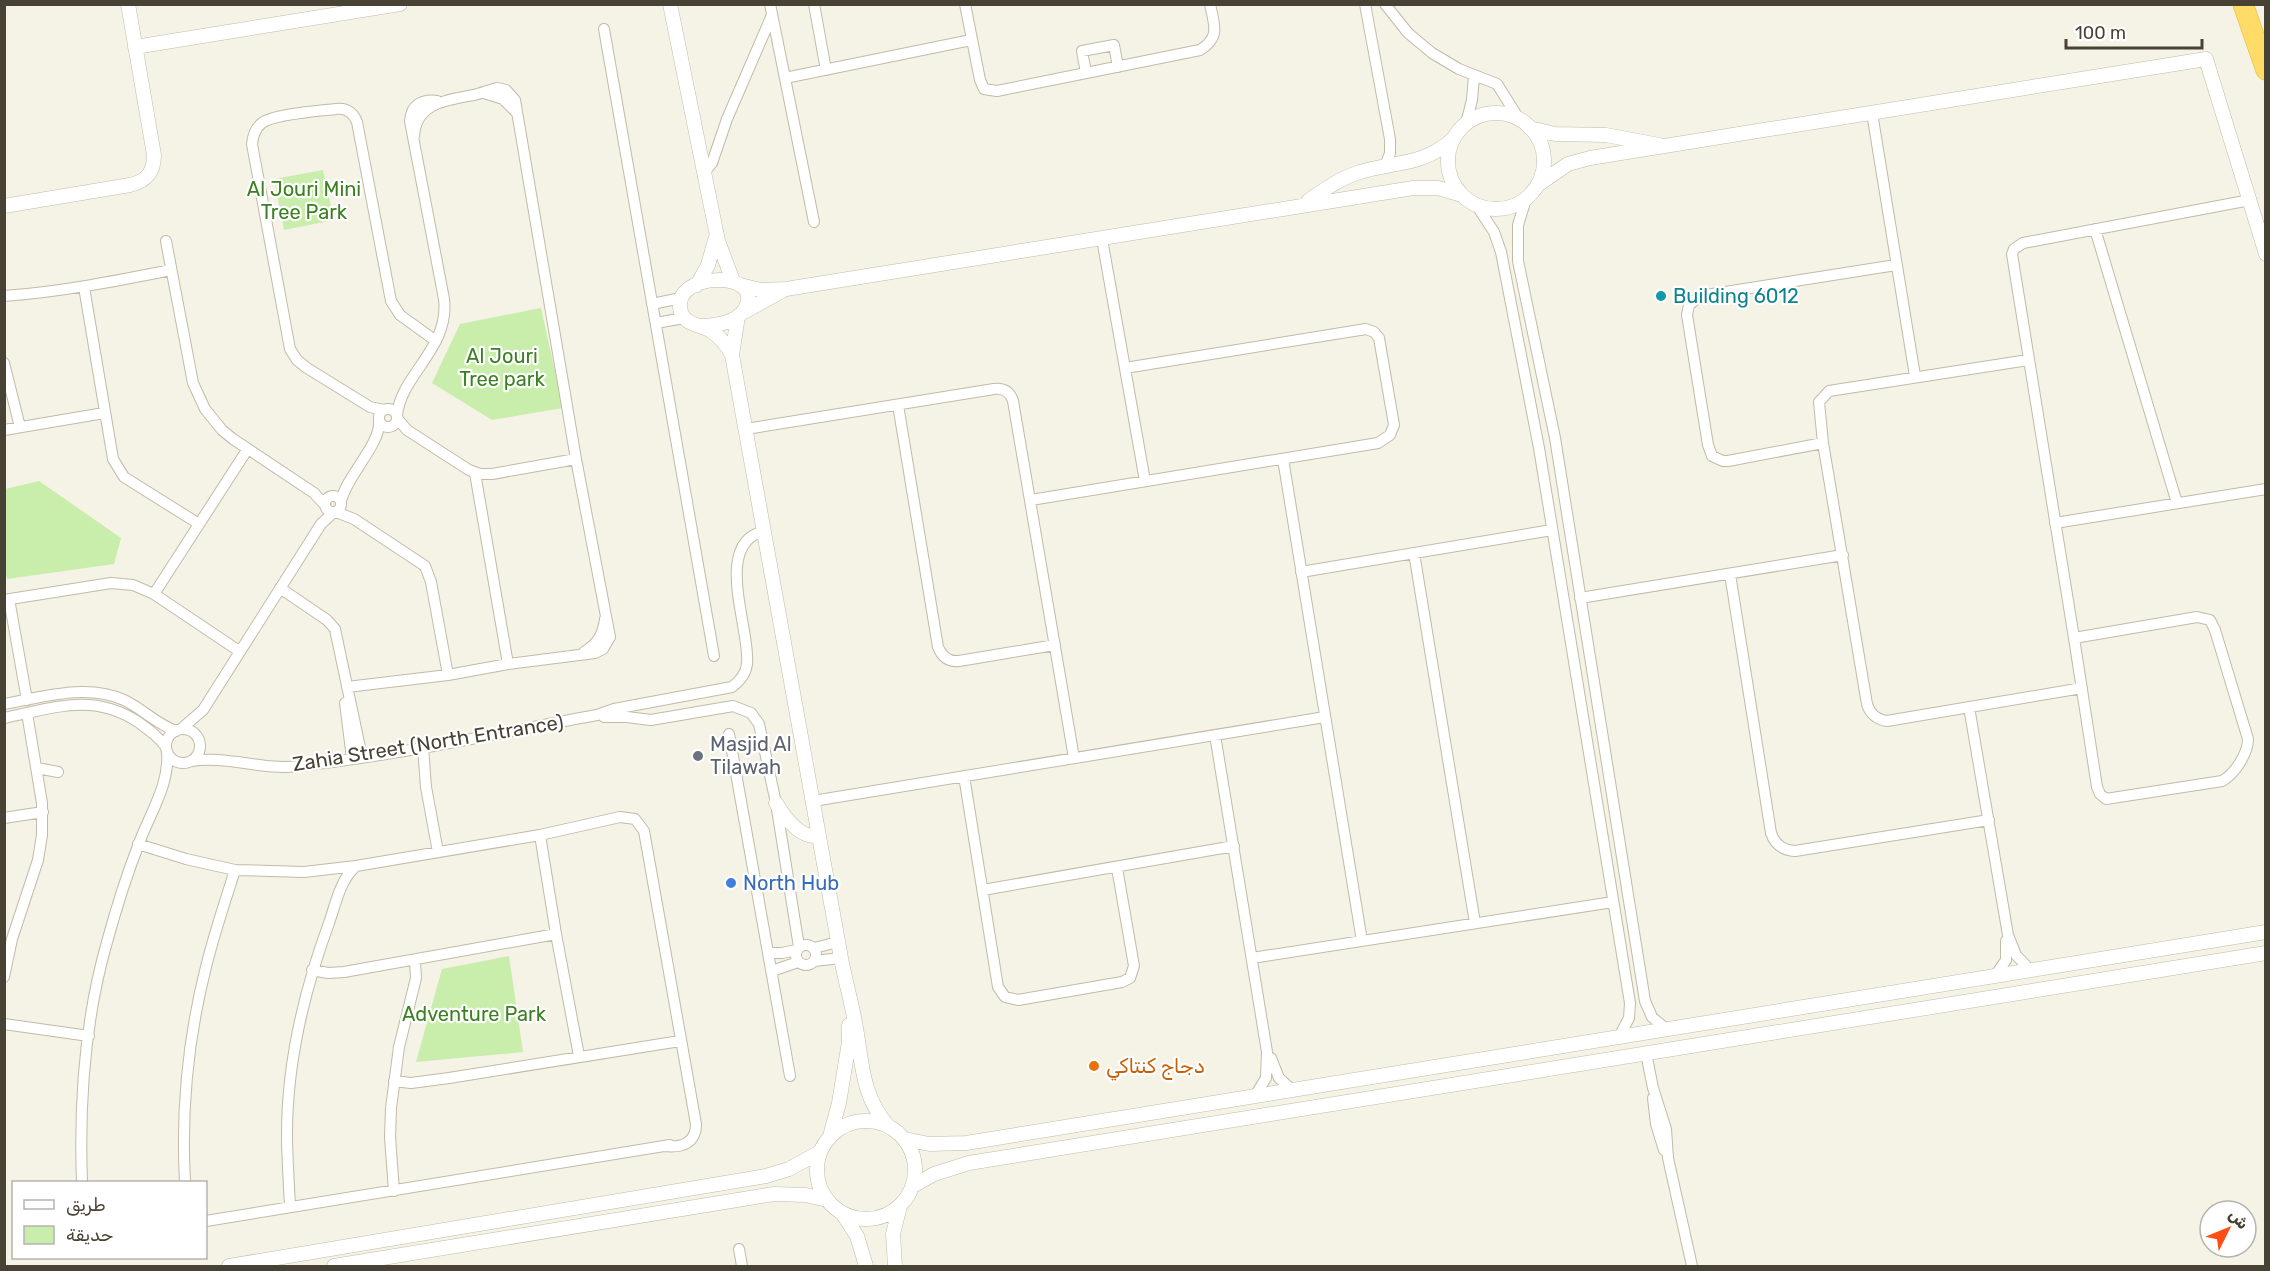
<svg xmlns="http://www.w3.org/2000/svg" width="2270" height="1271" viewBox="0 0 2270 1271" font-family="Rubik,'Noto Naskh Arabic',sans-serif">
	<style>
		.green { fill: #c9edab }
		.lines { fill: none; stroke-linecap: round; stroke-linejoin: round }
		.minor-casing { stroke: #c1bba8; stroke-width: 12 }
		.tertiary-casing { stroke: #c1bba8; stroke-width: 15 }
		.motorway-casing { stroke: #edb828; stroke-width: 21 }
		.minor { stroke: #fff; stroke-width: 10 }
		.tertiary { stroke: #fff; stroke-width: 14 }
		.motorway { stroke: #ffdb67; stroke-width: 20 }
		.culture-dot { fill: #0f9aa8; stroke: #fff; stroke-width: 2 }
		.worship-dot { fill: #6b7280; stroke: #fff; stroke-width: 2 }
		.shop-dot { fill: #3f7fe0; stroke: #fff; stroke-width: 2 }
		.food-dot { fill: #e8710a; stroke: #fff; stroke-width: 2 }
		.labels { text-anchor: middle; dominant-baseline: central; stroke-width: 4.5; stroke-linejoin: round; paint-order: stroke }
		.park-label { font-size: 20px; fill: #3c8021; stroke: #fff }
		.culture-label { font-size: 20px; fill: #0d838f; stroke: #fff; text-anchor: start }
		.street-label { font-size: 20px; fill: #484234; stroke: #fff }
		.worship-label { font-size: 20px; fill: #5b616d; stroke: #fff; text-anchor: start }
		.shop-label { font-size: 20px; fill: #366cbe; stroke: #fff; text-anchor: start }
		.food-label { font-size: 20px; fill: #c56008; stroke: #fff; text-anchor: start }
	</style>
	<rect width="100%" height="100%" fill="#f5f2e6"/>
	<path class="green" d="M323,170L334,220L284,230L274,179Z
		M541,308L563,408L492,420L432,383L460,324Z
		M39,481L121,538L114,564L7,579L4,566L5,489Z
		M509,956L523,1052L416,1062L442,969Z"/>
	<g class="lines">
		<defs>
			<path id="minor" d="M770,4L814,222
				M814,4L826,70
				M965,4L980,80L984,89L997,91L1086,73
				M1365,4L1390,139V153L1385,167
				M1385,4L1408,33L1432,53L1459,69L1497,84L1519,119
				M604,29L714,656
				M1118,67L1114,45L1082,51L1086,73L1200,50C1221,37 1214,25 1210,4
				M785,78L971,40
				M484,93L503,99L516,112
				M1872,113L1915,376
				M1466,124L1472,100L1474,76
				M703,174L712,163L727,119L772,15
				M1526,199L1518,225V261L1555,438L1645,1001L1652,1017L1666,1029
				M1477,206L1494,232L1501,252L1539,448L1630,1003L1629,1018L1619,1037
				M2095,229L2177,503
				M1102,239L1145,481
				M166,241L193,383L205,409L222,430L233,439L314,493L325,505
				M84,287L113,459L124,477L199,524
				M4,296C60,292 116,281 171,270
				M652,304L681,298
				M656,323L684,318
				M2028,360L1829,391L1819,402L1823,443L1867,704C1870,714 1876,719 1887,721L2082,688
				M4,363L20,427
				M898,405L938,647C942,657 949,662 959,661L1055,645
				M379 418a9 9 0 1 1 18 0a9 9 0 1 1-18 0Z
				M384,410L370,407L307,368L297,360L290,349L252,144C253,135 255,128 262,123C274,114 319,111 336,109C346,108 353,112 357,122L391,301L400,315L436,341
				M397,416C400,375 450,349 444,299L410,121C411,105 422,99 437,101
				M397,418L407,430L469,470L480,474H492L576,459
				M746,429L994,389C1004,388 1010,392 1013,401L1074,758
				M4,430L104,413
				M1823,443L1728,461H1723L1712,456L1708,445L1687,315L1689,305L1700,296L1896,265
				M1283,459L1362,941
				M475,473L508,664
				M325 504a8 8 0 1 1 16 0a8 8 0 1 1-16 0Z
				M1031,500L1378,443L1390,435L1394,425L1379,338L1374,332L1366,329L1125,368
				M341,501C347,475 381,444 379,421
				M336,512L354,519L425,566L431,582L448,675
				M2055,523L2266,489
				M1414,553L1475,923
				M1301,572L1552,530
				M1730,574L1771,833C1775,845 1783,850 1795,851L1989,820
				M280,588L327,620L335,629L362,757
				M154,594L247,450
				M1580,598L1843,555
				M9,599L27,700
				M4,600L111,583L133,585L154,594L239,651
				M2197,617L2210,620L2215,630L2248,739C2248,753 2235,774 2222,781L2106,799L2100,794L2097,787L2074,638Z
				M2074,638L2012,254L2014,249L2023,243L2250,200
				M584,652C598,643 603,635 605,619
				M347,687L448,675L508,664L595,653L603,649L610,637L576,459L515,100L506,90L497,88C489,90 482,93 474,95C448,100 416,102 414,136
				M345,703L352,758
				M4,704C42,697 88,683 124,700C143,709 156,724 176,731
				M1969,707L2008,935L2016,955L2030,970
				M604,717H627L651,720L733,706L751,713L759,724L776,803L799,947
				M4,718C54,708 93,692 138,722C149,730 158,736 166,747
				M181,729L203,710L321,524L333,513
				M166 746a17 17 0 1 1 34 0a17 17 0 1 1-34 0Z
				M729,734L790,1076
				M1215,735L1267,1052L1266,1078L1255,1096
				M423,747L426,787L438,852
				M191,761C227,755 263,771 300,766C399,755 499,733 597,715L614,709L732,687C740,681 746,674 747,664C751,630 712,543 764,531
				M37,768L58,772
				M964,776L998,987L1005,997L1018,1000L1122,982L1130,978L1134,966L1117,868
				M813,801L1325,717
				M4,818L43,812
				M540,835L556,934L579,1056
				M138,844L186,859L235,870L304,872L356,866L540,835L620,817L635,819L644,831L696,1124C696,1143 682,1148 665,1146
				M983,890L1234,846
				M796 955a10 10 0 1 1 20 0a10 10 0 1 1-20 0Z
				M814,948L838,942
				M768,953H782L796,950
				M1252,958L1613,902
				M814,961L841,958
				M312,970L328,973L344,972L556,934
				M772,971L798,962
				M1995,976L2006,960V941
				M4,977L12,939L38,860L42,835V803L27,713
				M4,1024L89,1036
				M1646,1053L1653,1088L1666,1129L1668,1158L1692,1266
				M1271,1058L1279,1078L1292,1090
				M394,1081L411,1083L449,1078L680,1041
				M1653,1098L1656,1124L1664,1150
				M82,1182C79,1103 85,1019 107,942C116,909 126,877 138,846C149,814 170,786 167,751
				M185,1182C181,1110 188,1038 206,967C214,934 225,902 235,870
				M394,1191L390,1137L391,1108L399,1047L416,978L415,961
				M290,1207C289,1183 287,1158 287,1134C287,1061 304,991 329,923C336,903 340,880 356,866
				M206,1221L670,1145
				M739,1249L742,1266"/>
			<path id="tertiary" d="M670,4L718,241L733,281
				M135,47L400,4
				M1448 161a48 48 0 1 1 96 0a48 48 0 1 1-96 0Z
				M1530,128L1555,134L1606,135L1659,145
				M1539,184L1568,164L1590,158L2206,59L2266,254
				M1308,201C1324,190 1339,179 1357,173C1393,161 1422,167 1453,139
				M4,206L130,185C147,181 154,172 154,155L128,4
				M697,285L708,265L716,237
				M740,285L761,290L786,289L1413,188H1438L1462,195
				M742,313L782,291
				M738,316L732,355L841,958C845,980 851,1000 855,1022C862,1059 861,1096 888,1126
				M703,326C716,325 737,323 745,309C768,269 668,271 681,312C686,326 700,324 711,331C720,337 727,345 732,355
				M776,803C785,818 800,839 819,836
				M817 1170a49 49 0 1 1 98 0a49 49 0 1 1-98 0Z
				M830,1136L839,1103L849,1042V1025
				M905,1139L929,1144L966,1143L2266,932
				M913,1186L934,1174L969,1163L2266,953
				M842,1213L857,1236L866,1266
				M229,1266L766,1176L789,1169L820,1152
				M334,1266L774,1194L806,1195L827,1200
				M895,1266L893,1234L900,1206"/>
			<path id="motorway" d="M2243,4L2266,70"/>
		</defs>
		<use href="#minor" class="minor-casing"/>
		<use href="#tertiary" class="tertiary-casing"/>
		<use href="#motorway" class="motorway-casing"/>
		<use href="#minor" class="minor"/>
		<use href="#tertiary" class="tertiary"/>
		<use href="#motorway" class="motorway"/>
	</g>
	<circle class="culture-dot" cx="1661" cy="296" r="6"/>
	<circle class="worship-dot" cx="698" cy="756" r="6"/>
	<circle class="shop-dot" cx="731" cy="883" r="6"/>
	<circle class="food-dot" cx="1094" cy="1066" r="6"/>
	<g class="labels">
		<g class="park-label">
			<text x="304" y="189">Al Jouri Mini<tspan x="304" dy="23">Tree Park</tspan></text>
			<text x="502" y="356">Al Jouri<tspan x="502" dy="23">Tree park</tspan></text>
			<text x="474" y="1014">Adventure Park</text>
		</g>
		<g class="culture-label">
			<text x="1673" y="296">Building 6012</text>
		</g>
		<g class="street-label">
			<text transform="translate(428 743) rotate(-9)">Zahia Street (North Entrance)</text>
		</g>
		<g class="worship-label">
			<text x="710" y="744">Masjid Al<tspan x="710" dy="23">Tilawah</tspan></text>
		</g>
		<g class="shop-label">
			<text x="743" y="883">North Hub</text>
		</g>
		<g class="food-label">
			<text x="1106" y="1066">دجاج كنتاكي</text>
		</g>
	</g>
	<rect width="2270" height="1271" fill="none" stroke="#484234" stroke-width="12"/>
	<rect x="12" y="1181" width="195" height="78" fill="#ffffff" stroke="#b6b3ae" stroke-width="1.5"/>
	<rect x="24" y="1200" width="30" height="9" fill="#ffffff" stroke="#b6b3ae" stroke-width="1.5"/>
	<text x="66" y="1211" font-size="18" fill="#484234">طريق</text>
	<rect x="24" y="1226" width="30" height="18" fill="#c9edab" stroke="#b6b3ae" stroke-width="1.5"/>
	<text x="66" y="1241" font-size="18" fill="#484234">حديقة</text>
	<g transform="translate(2228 1229) rotate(47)"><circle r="28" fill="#ffffff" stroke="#b6b3ae" stroke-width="1.5"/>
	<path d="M0-4.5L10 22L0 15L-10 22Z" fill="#ff4d13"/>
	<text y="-9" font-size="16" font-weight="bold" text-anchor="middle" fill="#484234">ش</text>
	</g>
	<path d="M2066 39v9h136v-9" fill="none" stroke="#484234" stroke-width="3"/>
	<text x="2075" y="39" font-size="18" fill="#484234" stroke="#ffffff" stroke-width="4.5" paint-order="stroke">100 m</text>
</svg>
